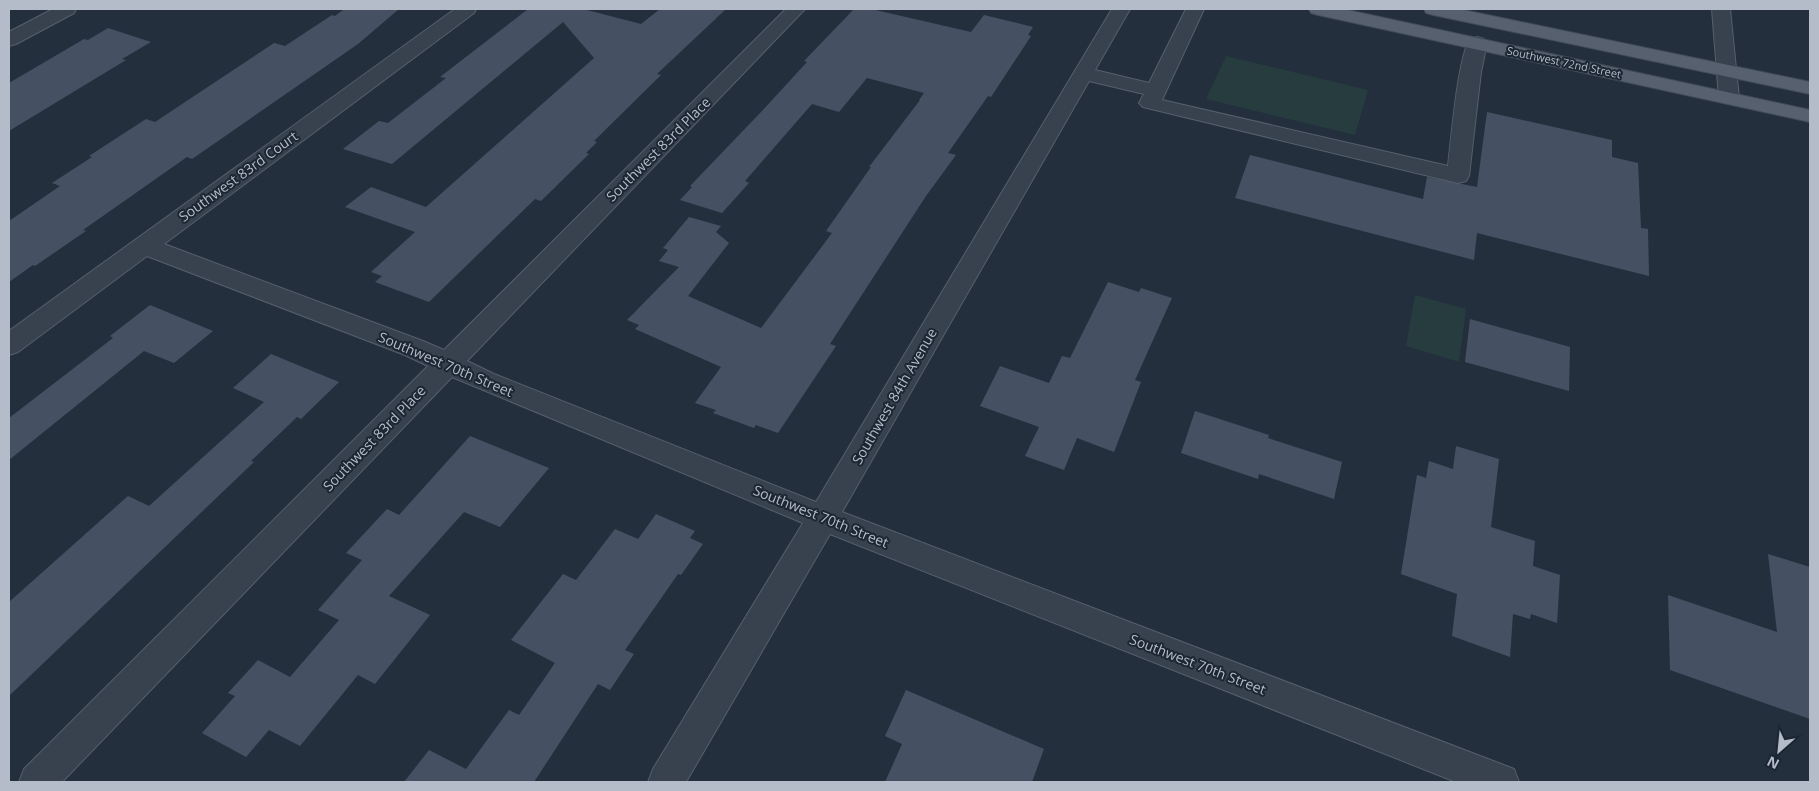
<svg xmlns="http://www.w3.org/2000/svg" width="1819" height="791" viewBox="0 0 1819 791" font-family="'Open Sans',sans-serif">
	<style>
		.green { fill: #263c3f }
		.building { fill: #455162 }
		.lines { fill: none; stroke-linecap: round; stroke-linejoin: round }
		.minor-casing { stroke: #565f6c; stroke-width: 2 }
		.major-casing { stroke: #414a57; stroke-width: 2 }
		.minor { fill: #38414e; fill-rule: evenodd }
		.major { fill: #56606e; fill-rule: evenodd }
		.labels { text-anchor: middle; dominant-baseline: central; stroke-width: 4; stroke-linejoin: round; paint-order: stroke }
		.far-street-label { font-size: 11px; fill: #b4bcc9; stroke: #1d2633 }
		.street-label { font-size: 14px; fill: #b4bcc9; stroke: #1d2633 }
	</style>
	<rect width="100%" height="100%" fill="#242f3e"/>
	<path class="green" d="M1226,56L1368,90L1355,135L1206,99Z
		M1415,295L1466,309L1459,362L1406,346Z"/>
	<path class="building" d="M344,9H399L358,44L192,159L187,157L83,230L86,231L35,266L33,265L9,282V221L60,186L52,183L92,157L89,156L146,119L155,122L274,43L285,46L332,15L335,16Z
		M528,9H583L641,24L660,9H726L657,74L661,75L594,141L597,142L586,153L589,154L541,201L535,199L429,302L375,282L382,276L371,272L415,232L345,207L371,187L426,207L594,58L563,22L392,164L343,149L379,121L388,123L446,78L440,77Z
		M854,9H871L971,32L984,15L1033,27L1028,35L1031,36L991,97L988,96L948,153L956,155L926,196L830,344L836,346L778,433L756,425L754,428L713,413L716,410L695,403L721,367L635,329L639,325L627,320L679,267L659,261L668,250L663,248L689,217L721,226L716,232L729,243L688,296L761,328L832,233L826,231L871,167H869L920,100H919L924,93L867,78L839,112L812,104L745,181L749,183L722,213L680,200L692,187L690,186L761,112L807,62L804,61Z
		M108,28L151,42L122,59L126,60L9,131V83L84,39L88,40Z
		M1487,112L1612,140V157L1638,163L1641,228L1648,229L1649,276L1477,233L1474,260L1235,198L1250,155L1423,199L1427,177L1477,187Z
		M1108,282L1139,292L1141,288L1172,298L1135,380L1141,382L1114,452L1077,438L1064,470L1025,456L1039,427L980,406L1000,366L1049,383L1062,356L1070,358Z
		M150,305L213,331L174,363L144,351L9,460V418L113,338L110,336Z
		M1470,319L1570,347L1569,391L1465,362Z
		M271,354L339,382L301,419L297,417L251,461L254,462L9,696V602L128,496L149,506L264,402L233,388Z
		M1195,411L1269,435L1268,438L1342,462L1334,499L1259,474L1258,479L1181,453Z
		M470,436L549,468L500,527L464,512L389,596L430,615L375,684L358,675L300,746L269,730L246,757L202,733L235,696L228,693L258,660L290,677L339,620L318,610L362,560L346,553L387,509L399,515Z
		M1456,446L1499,459L1491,527L1535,541L1533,566L1560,575L1557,623L1531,614L1530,619L1513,614L1510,657L1452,636L1457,594L1401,574L1417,475L1426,478L1429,461L1453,469Z
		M656,514L695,531L690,538L703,544L681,575L678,574L625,650L634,654L610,690L598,684L534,782H404L429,750L466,769L509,710L519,715L555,663L511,640L563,574L576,580L615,529L638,539Z
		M1768,554L1810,567V719L1670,670L1668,595L1777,632Z
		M906,690L1044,749L1032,782H885L902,744L885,736Z"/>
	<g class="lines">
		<defs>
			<path id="minor" d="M53,9H76L74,13L16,44L9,46V32Z
				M455,9H476L474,13L164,244L423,341L444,350L786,9H805L467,361L494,374L816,502L1112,9H1130L1095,70L1149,83L1186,9H1204L1162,100L1448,166C1451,141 1458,56 1470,39L1477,37L1484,39L1487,43L1481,72L1469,176L1466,181L1458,183L1143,107L1139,103L1144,94L1089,81L842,512L1501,764L1514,769L1519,782H1456L830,534L686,782H648L653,769L803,523L452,377L62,782H19L24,769L428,366L405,355L147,256L18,352L9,355V331Z
				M1712,9H1730L1739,98L1736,102L1729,104L1722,102L1719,98Z"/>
			<path id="major" d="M1309,9H1343L1810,110V122L1318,15L1311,13Z
				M1424,9H1459L1810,82V94L1433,15L1426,13Z"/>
		</defs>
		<use href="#minor" class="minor-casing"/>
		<use href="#major" class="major-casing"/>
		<use href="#minor" class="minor"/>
		<use href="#major" class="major"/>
	</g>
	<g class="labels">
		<g class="far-street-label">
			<text transform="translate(1564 62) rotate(12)">Southwest 72nd Street</text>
		</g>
		<g class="street-label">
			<text transform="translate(658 149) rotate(-45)">Southwest 83rd Place</text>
			<text transform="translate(238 176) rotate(-36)">Southwest 83rd Court</text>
			<text transform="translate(446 364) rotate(23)">Southwest 70th Street</text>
			<text transform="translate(894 396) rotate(-60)">Southwest 84th Avenue</text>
			<text transform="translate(374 438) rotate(-46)">Southwest 83rd Place</text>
			<text transform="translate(821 516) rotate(22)">Southwest 70th Street</text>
			<text transform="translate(1198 664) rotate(21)">Southwest 70th Street</text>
		</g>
	</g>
	<rect width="1819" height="791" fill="none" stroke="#b4bcc9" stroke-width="20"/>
	<g transform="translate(1779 751) rotate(207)" stroke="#1d2633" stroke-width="4" paint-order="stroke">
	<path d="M0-4L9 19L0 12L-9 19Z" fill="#b4bcc9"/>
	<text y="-8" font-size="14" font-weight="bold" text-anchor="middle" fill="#b4bcc9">N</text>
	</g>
</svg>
